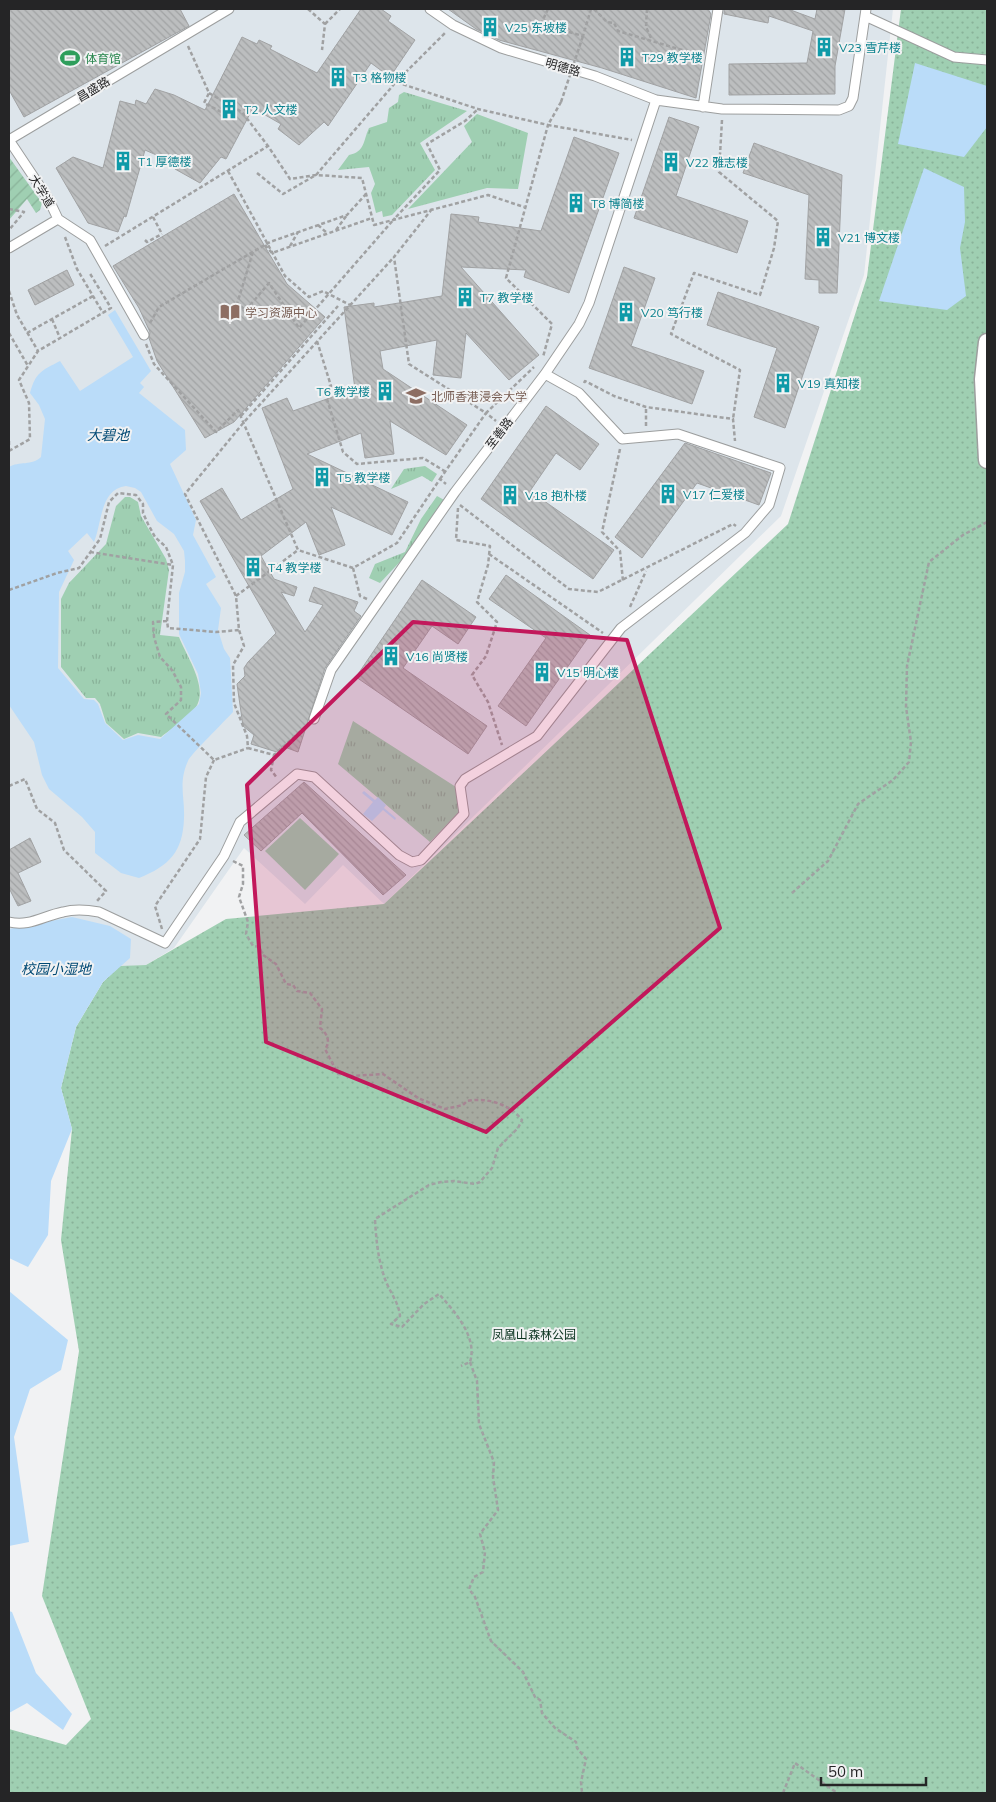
<svg xmlns="http://www.w3.org/2000/svg" width="996" height="1802" viewBox="0 0 996 1802" font-family="Mulish,'Noto Sans SC',sans-serif">
	<style>
		.built { fill: #dde5eb }
		.grass { fill: url(#grass-tufts) }
		.park { fill: url(#park-dots) }
		.garden { fill: url(#garden-furrows) }
		.pitch { fill: #9fcfb2 }
		.water { fill: #badcf9; fill-rule: evenodd }
		.building { fill: url(#building-back-hatch); stroke: #a1a2a3 }
		.lines { fill: none; stroke-linecap: round; stroke-linejoin: round }
		.lane-casing { stroke: #9c9e9e; stroke-width: 11 }
		.street-casing { stroke: #9c9e9e; stroke-width: 19 }
		.path { stroke: #a0a1a2; stroke-width: 2.5; stroke-dasharray: 4 2.5; stroke-linecap: butt }
		.lane { stroke: #fff; stroke-width: 9 }
		.street { stroke: #fff; stroke-width: 16 }
		.path-bridge { stroke: #a0a1a2; stroke-width: 2.5; stroke-dasharray: 4 2.5; stroke-linecap: butt }
		.marked { fill: #c2185b; fill-opacity: 0.2; stroke: #c2185b; stroke-width: 4; stroke-linejoin: round }
		.labels { text-anchor: middle; dominant-baseline: central; stroke-width: 4; stroke-linejoin: round; paint-order: stroke }
		.culture-label { font-size: 12px; fill: #0d838f; stroke: #f1f2f3; text-anchor: start }
		.leisure-label { font-size: 12px; fill: #27864d; stroke: #f1f2f3; text-anchor: start }
		.street-label { font-size: 12px; fill: #252526; stroke: #f1f2f3 }
		.education-label { font-size: 12px; fill: #785e54; stroke: #f1f2f3; text-anchor: start }
		.park-label { font-size: 12px; fill: #09321e; stroke: #f1f2f3 }
		.water-label { font-size: 14px; font-style: italic; fill: #004974; stroke: #f1f2f3 }
	</style>
	<defs>
		<pattern id="grass-tufts" width="24" height="20" patternUnits="userSpaceOnUse" patternTransform="scale(1.25)"><rect width="24" height="20" fill="#9fcfb2"/><path d="M3 7l-1-3M5 7V3M7 7l1-3M15 17l-1-3M17 17v-4M19 17l1-3" fill="none" stroke="#89b299"/></pattern>
		<pattern id="park-dots" width="8" height="8" patternUnits="userSpaceOnUse" patternTransform="scale(1.25)"><rect width="8" height="8" fill="#9fcfb2"/><path d="M2 2h.1M6 6h.1" fill="none" stroke="#89b299" stroke-width="1.8" stroke-linecap="round"/></pattern>
		<pattern id="garden-furrows" width="10" height="10" patternUnits="userSpaceOnUse" patternTransform="scale(1.25)"><rect width="10" height="10" fill="#9fcfb2"/><path d="M-1 1l2-2M0 10L10 0M9 11l2-2" fill="none" stroke="#89b299"/></pattern>
		<pattern id="building-back-hatch" width="6" height="6" patternUnits="userSpaceOnUse" patternTransform="scale(1.25)"><rect width="6" height="6" fill="#bcbebf"/><path d="M-1 5l2 2M0 0l6 6M5-1l2 2" fill="none" stroke="#a1a3a4"/></pattern>
	</defs>
	<rect width="100%" height="100%" fill="#f1f2f3"/>
	<path class="built" d="M9,9H893L864,275L781,516L384,904L343,865L305,904L244,848L174,948L146,965L9,974Z"/>
	<path class="grass" d="M404,92L467,111L420,143L435,170L392,215L383,217L382,211L376,213L371,193L375,184L369,167L338,170L349,155C365,152 363,141 369,128L387,122L389,108L398,102L399,95Z
		M477,114L528,133L518,189L487,188L408,209L472,142L464,126Z
		M425,466L437,474L432,482L422,476L391,489L404,469Z
		M437,496L446,501L411,550L380,583L369,578L375,564L405,552L421,519Z
		M125,497H130L138,502L141,516L166,559L169,570L160,635L179,637C186,655 206,684 198,703C193,716 172,728 161,737L138,733L124,739L106,723L100,704L95,698H86L61,667V599L69,583L106,544L116,506Z
		M353,721L456,787L460,808L458,813L430,842L338,764Z"/>
	<path class="park" d="M901,9H987V1793H9V1729L66,1745L91,1719L42,1596L79,1351L61,1240L72,1129L61,1088L76,1027L103,982L120,966L146,965L226,919L384,904L788,524L867,277Z"/>
	<path class="garden" d="M9,157L42,203L40,210L36,213L27,199L9,220Z"/>
	<path class="pitch" d="M300,818L339,854L305,890L265,851Z"/>
	<path class="water" d="M915,63L987,86V127L964,157L898,144Z
		M924,168L964,187L965,222L960,248L966,296L947,310L879,301Z
		M115,310L151,371L140,383L144,387L139,393L185,430L186,450L170,464L196,520L193,535L216,577L206,584L221,608L218,630L224,649L230,658L233,712C225,721 190,755 188,761C178,783 185,797 184,818C183,852 169,866 139,878L121,873L95,853V832L82,817L49,789L42,775L34,742L9,705V467C19,461 32,466 41,457L45,419L39,405L30,393C36,372 41,371 60,361L80,391L133,357L108,315ZM126,486L135,488L141,492L157,521L174,534L184,551L185,561V572L179,593V634L198,674L201,693L199,704L160,739L138,735L123,740L105,723L98,704L94,700L84,699L58,668L59,592L74,560L68,551L87,533L94,542C102,523 100,489 126,486Z
		M364,791L375,800L378,797L386,805L384,808L396,818L395,820L383,810L372,821L363,814L373,802L362,793Z
		M72,917L110,926L131,939L130,958L103,982L76,1027L61,1088L72,1129L51,1181L48,1235L28,1267L9,1258V929Z
		M9,1291L68,1340L61,1370L30,1389L14,1437L29,1542L9,1546Z
		M9,1611L12,1612L36,1673L72,1714L63,1730L27,1703L9,1713Z"/>
	<path class="building" d="M9,9H180L189,26L24,117L9,90Z
		M361,9H381L391,16L388,21L415,40L390,77L371,63L328,126L324,122L299,145L278,129L281,124L253,108L226,159L221,157L200,183L175,169L177,164L145,150L126,217L124,216L118,232L88,223L56,168L73,157L103,168L120,101L135,105L136,100L146,104L155,89L174,95L205,110L242,37L257,44L259,40L272,46L270,49L317,73Z
		M448,9H708L711,14L696,98L602,68L499,40L476,29Z
		M724,9H788L815,19L817,9H845L835,66V94L729,95V64L807,63L813,31L769,16L768,23L724,14Z
		M669,117L699,127L676,196L748,221L737,253L634,218Z
		M574,137L619,153L569,293L524,277L526,270L461,267L539,355L509,380L466,333L461,378L433,375L437,340L380,351L383,369L467,425L446,455L390,421L394,454L365,458L361,433L307,454L408,502L392,535L331,507L345,545L319,555L306,522L261,556L274,579L297,587L294,596L281,592L305,632L323,605L309,601L314,587L358,602L354,611L361,616L325,668L298,752L282,746L280,753L251,744L254,735L243,726L237,684L245,676L244,668L248,662L276,633L200,501L222,488L241,520L293,489L262,408L287,398L293,411L355,389L344,307L374,303V307L442,296L451,214L479,217L478,222L541,231Z
		M754,143L842,175L837,293H819V280L805,279L809,195L743,173Z
		M234,194L287,284L325,317L234,422L205,438L157,361L149,338L150,332L139,308L113,266Z
		M624,267L655,278L631,346L704,371L692,404L589,368Z
		M67,270L74,285L35,305L28,290Z
		M718,292L819,327L785,428L754,417L777,348L707,325Z
		M546,406L599,444L580,470L556,453L530,491L614,550L593,579L481,499Z
		M685,443L771,473L759,505L697,483L642,558L615,537Z
		M506,575L590,635L526,726L498,706L546,638L489,599Z
		M422,580L476,617L458,644L432,626L403,668L487,726L468,754L356,677Z
		M304,782L406,875L383,895L302,813L261,851L244,835Z
		M30,838L41,862L18,873L31,901L18,906L9,888V850Z"/>
	<g class="lines">
		<defs>
			<path id="lane" d="M430,9L453,25L501,48L595,76L656,100L722,109L839,110L849,106L853,98L866,9
				M865,16L954,57L987,60
				M703,107L718,9
				M9,140L229,9
				M9,140L49,200L58,219L9,248
				M58,219L90,240L144,335
				M314,719L331,670L455,492L545,374L579,324L589,303L656,100
				M9,922C29,927 43,916 63,912C74,909 88,910 99,912L165,943L224,856L240,822L297,774L314,777L399,855L412,862L421,860L464,814L460,786L465,779L537,736L621,628L745,533L769,505L780,468L678,434L622,439L579,393L545,374"/>
			<path id="street" d="M987,342L983,379L987,460"/>
		</defs>
		<use href="#lane" class="lane-casing"/>
		<use href="#street" class="street-casing"/>
		<path class="path" d="M308,9L325,24L322,50
			M548,9L541,24L583,36L591,9
			M594,9L607,22L614,23L618,31L699,55
			M647,9L646,27L652,40
			M325,24L340,9
			M188,46L209,93L204,103L231,117
			M396,82L445,33
			M209,93L242,112L268,146
			M561,102L548,125L632,140
			M722,120L719,172L778,221L774,248L760,295L694,273L671,334L740,370L733,419
			M228,171L285,276L309,297L323,291L350,305
			M257,173L283,194L316,175L396,82L478,109L548,125L506,278L552,324L543,357
			M9,209L24,212L9,230
			M432,209L394,257L409,364L486,413L534,367
			M396,217L440,170L427,144L465,121L477,110
			M318,225L327,233
			M336,230L347,215
			M65,237L77,269L103,313
			M145,240L147,242L162,234
			M105,246L268,146L290,179L316,175L362,178L374,225L488,195L524,207
			M290,246L298,232
			M9,291L17,315L38,351
			M52,319L60,338
			M150,323L159,307L227,267
			M9,333L28,366
			M27,333L93,296
			M317,341L331,386L324,389L343,452L357,464L423,458L446,472
			M146,344L154,364L216,432L238,410L298,550L353,568L397,543L440,479L446,484
			M584,383L585,381L614,396L646,407L733,419L735,441
			M241,416L338,306
			M646,426V407
			M9,441V451
			M620,449L602,532L620,551L623,581
			M9,451L30,439L29,403L19,380L38,351L111,308L89,272
			M440,479L486,413L496,421
			M460,505L569,589L598,592L733,524L736,526
			M458,508L456,540L490,546L488,565L477,602L497,622L486,656L472,675L488,702L502,745
			M90,552L173,565
			M489,554L603,633
			M353,568L360,596L367,599
			M9,590L57,573L79,568L100,539L109,502L118,493L136,495L143,504V513L148,524L155,537L166,547L173,565L167,621L168,628L216,632L239,630
			M236,596L298,550
			M630,607L646,571
			M167,621L153,622L154,637L160,657L172,670L181,687V700L166,714L214,760L248,748
			M305,727L274,755L248,748L247,736L234,703L233,665L244,646L239,630L236,596L185,494L244,422L394,257
			M274,755L271,770L277,778
			M9,786L25,779L37,809L55,823L64,850L106,891L97,901
			M233,861L243,866V884L239,897L248,922L246,934L253,946L259,947L263,955L276,964L286,984L293,985L297,991L310,993L322,1009L320,1028C327,1033 331,1042 325,1049L338,1074L353,1076L383,1074L418,1098L445,1109L463,1105L467,1101C486,1097 510,1104 522,1120L518,1128L498,1148L492,1168L480,1182L475,1184L454,1181L441,1182L429,1185L375,1219C376,1239 378,1258 384,1276C388,1290 399,1302 400,1316L391,1324L402,1327L424,1304L439,1294C454,1311 478,1337 470,1362L461,1366
			M792,893L828,861L858,804L893,780L909,762L911,742L906,707L907,666L929,562L963,535L987,522
			M162,929L155,906L200,839L206,777L214,760
			M470,1362L477,1381L479,1424L494,1462L493,1477L498,1510L480,1534L485,1552L483,1572L474,1577L469,1589L475,1597L491,1641L523,1672L535,1697L540,1700L542,1713L555,1728L576,1742L577,1748L586,1759L581,1782L582,1793
			M783,1793L795,1763L837,1793"/>
		<use href="#lane" class="lane"/>
		<use href="#street" class="street"/>
		<path class="path-bridge" d="M561,102L583,36
			M153,217L162,234
			M265,245L272,253L372,218
			M253,252L237,304L246,310L269,283L299,328L395,218
			M227,267L270,242L347,215L366,194"/>
	</g>
	<path class="marked" d="M413,622L627,640L720,928L486,1132L266,1042L247,785Z"/>
	<defs>
		<symbol id="building-bare" viewBox="-9 -9 18 18"><path d="M-4-6H4V6H1V3H-1V6H-4ZM-2.5-4.3h1.7v1.8h-1.7ZM.8-4.3h1.7v1.8H.8ZM-2.5-1h1.7V.8h-1.7ZM.8-1h1.7V.8H.8Z" fill="#0f9aa8" stroke="#f1f2f3" stroke-width="2.5" paint-order="stroke"/></symbol>
		<symbol id="stadium-bare" viewBox="-9 -9 18 18"><path d="M0-5a6.5 5 0 1 0 0 10a6.5 5 0 1 0 0-10ZM-3.5-1.8h7v3.6h-7Z" fill="#2e9e5b" stroke="#f1f2f3" stroke-width="2.5" paint-order="stroke"/></symbol>
		<symbol id="library-bare" viewBox="-9 -9 18 18"><path d="M-6-4Q-3-5.5-.7-3.5V5Q-3 3-6 4ZM6-4Q3-5.5 .7-3.5V5Q3 3 6 4Z" fill="#8d6e63" stroke="#f1f2f3" stroke-width="2.5" paint-order="stroke"/></symbol>
		<symbol id="university-bare" viewBox="-9 -9 18 18"><path d="M0-5L7-2L0 1L-7-2ZM-4 1L0 2.5L4 1V4Q0 6-4 4Z" fill="#8d6e63" stroke="#f1f2f3" stroke-width="2.5" paint-order="stroke"/></symbol>
	</defs>
	<g fill-rule="evenodd">
		<use href="#building-bare" x="476" y="13" width="28" height="28"/>
		<use href="#building-bare" x="810" y="33" width="28" height="28"/>
		<use href="#building-bare" x="613" y="43" width="28" height="28"/>
		<use href="#stadium-bare" x="56" y="44" width="28" height="28"/>
		<use href="#building-bare" x="324" y="63" width="28" height="28"/>
		<use href="#building-bare" x="215" y="95" width="28" height="28"/>
		<use href="#building-bare" x="109" y="147" width="28" height="28"/>
		<use href="#building-bare" x="657" y="148" width="28" height="28"/>
		<use href="#building-bare" x="562" y="189" width="28" height="28"/>
		<use href="#building-bare" x="809" y="223" width="28" height="28"/>
		<use href="#building-bare" x="451" y="283" width="28" height="28"/>
		<use href="#library-bare" x="216" y="298" width="28" height="28"/>
		<use href="#building-bare" x="612" y="298" width="28" height="28"/>
		<use href="#building-bare" x="769" y="369" width="28" height="28"/>
		<use href="#building-bare" x="371" y="377" width="28" height="28"/>
		<use href="#university-bare" x="402" y="382" width="28" height="28"/>
		<use href="#building-bare" x="308" y="463" width="28" height="28"/>
		<use href="#building-bare" x="654" y="480" width="28" height="28"/>
		<use href="#building-bare" x="496" y="481" width="28" height="28"/>
		<use href="#building-bare" x="239" y="553" width="28" height="28"/>
		<use href="#building-bare" x="377" y="642" width="28" height="28"/>
		<use href="#building-bare" x="528" y="658" width="28" height="28"/>
	</g>
	<g class="labels">
		<g class="culture-label">
			<text x="505" y="27">V25 东坡楼</text>
			<text x="839" y="47">V23 雪芹楼</text>
			<text x="642" y="57">T29 教学楼</text>
			<text x="353" y="77">T3 格物楼</text>
			<text x="244" y="109">T2 人文楼</text>
			<text x="138" y="161">T1 厚德楼</text>
			<text x="686" y="162">V22 雅志楼</text>
			<text x="591" y="203">T8 博简楼</text>
			<text x="838" y="237">V21 博文楼</text>
			<text x="480" y="297">T7 教学楼</text>
			<text x="641" y="312">V20 笃行楼</text>
			<text x="798" y="383">V19 真知楼</text>
			<text x="370" y="391" text-anchor="end">T6 教学楼</text>
			<text x="337" y="477">T5 教学楼</text>
			<text x="683" y="494">V17 仁爱楼</text>
			<text x="525" y="495">V18 抱朴楼</text>
			<text x="268" y="567">T4 教学楼</text>
			<text x="406" y="656">V16 尚贤楼</text>
			<text x="557" y="672">V15 明心楼</text>
		</g>
		<g class="leisure-label">
			<text x="85" y="58">体育馆</text>
		</g>
		<g class="street-label">
			<text transform="translate(563 67) rotate(16)">明德路</text>
			<text transform="translate(93 89) rotate(-31)">昌盛路</text>
			<text transform="translate(42 191) rotate(58)">大学道</text>
			<text transform="translate(499 433) rotate(-53)">至善路</text>
		</g>
		<g class="education-label">
			<text x="245" y="312">学习资源中心</text>
			<text x="431" y="396">北师香港浸会大学</text>
		</g>
		<g class="park-label">
			<text x="534" y="1334">凤凰山森林公园</text>
		</g>
		<g class="water-label">
			<text x="108" y="435">大碧池</text>
			<text x="56" y="969">校园小湿地</text>
		</g>
	</g>
	<rect width="996" height="1802" fill="none" stroke="#252526" stroke-width="20"/>
	<path d="M821 1777v8h105v-8" fill="none" stroke="#252526" stroke-width="2.5"/>
	<text x="828" y="1777" font-size="15" fill="#252526" stroke="#f1f2f3" stroke-width="4" paint-order="stroke">50 m</text>
</svg>
